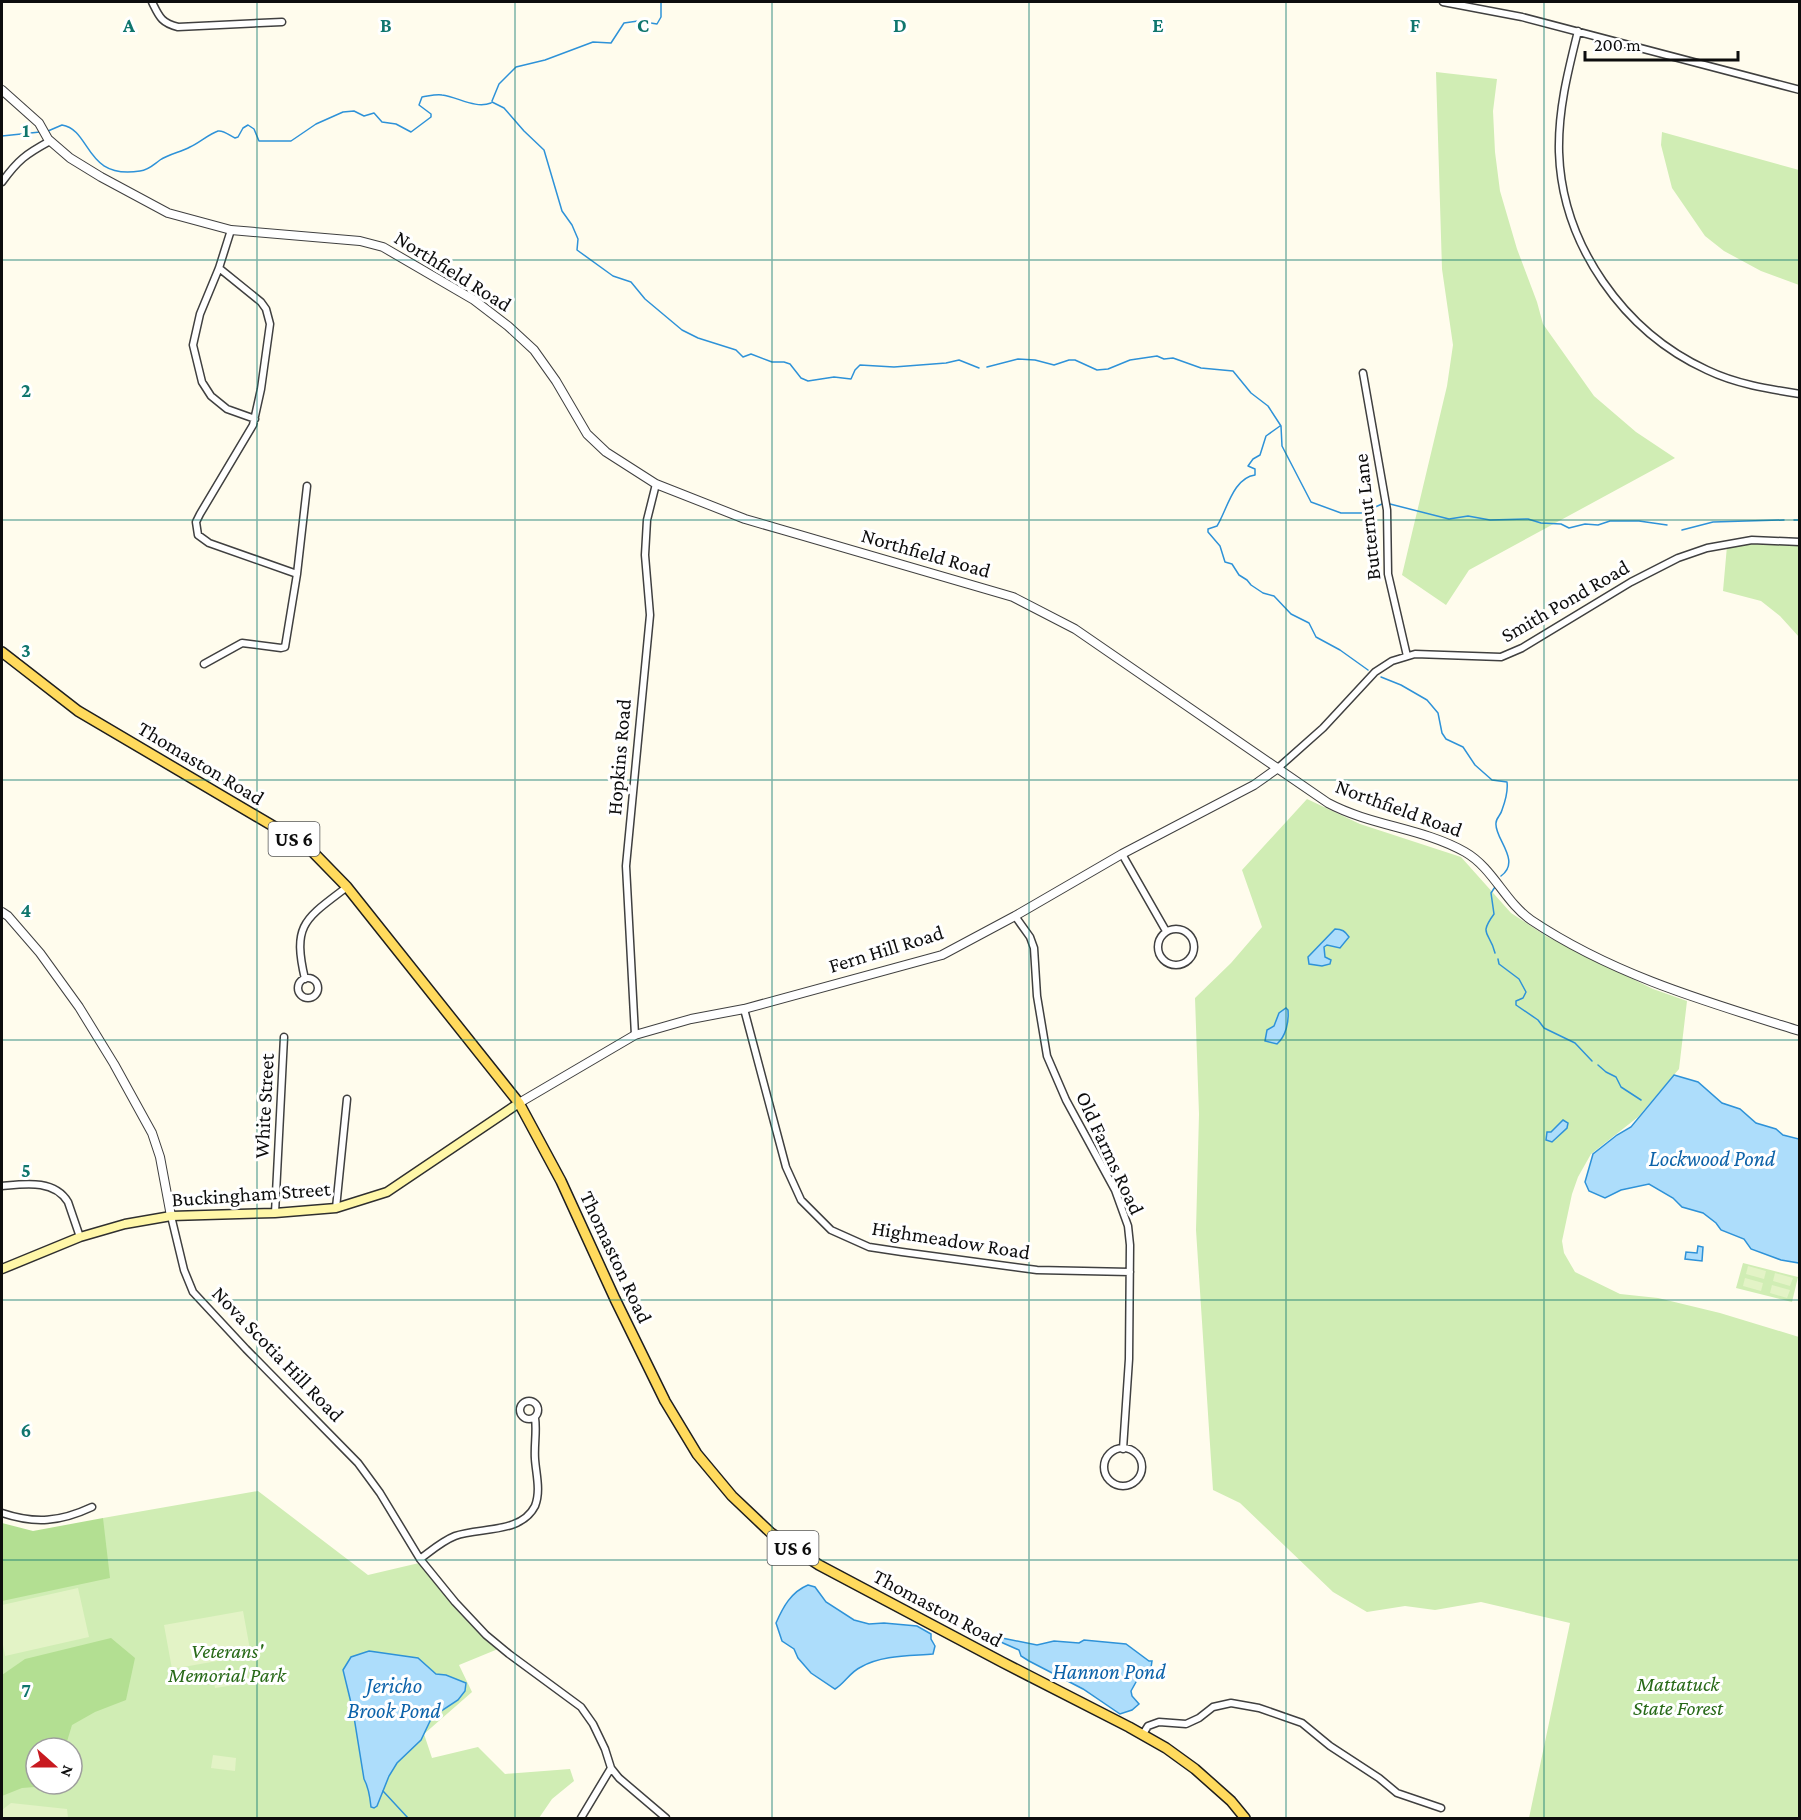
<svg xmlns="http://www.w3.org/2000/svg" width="1801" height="1820" viewBox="0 0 1801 1820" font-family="'Crimson Pro',serif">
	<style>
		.green { fill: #d0edb4; fill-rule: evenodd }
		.forest { fill: #b3df92 }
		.pitch { fill: #e3f3c6 }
		.water { fill: #adddfb; stroke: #2e92d8; stroke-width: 1.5 }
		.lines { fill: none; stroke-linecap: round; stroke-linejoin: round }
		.stream { stroke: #2e92d8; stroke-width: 1.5 }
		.minor-casing { stroke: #404040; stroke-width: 9 }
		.tertiary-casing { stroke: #404040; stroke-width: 10 }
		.secondary-casing { stroke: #2f2f2f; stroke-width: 11 }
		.primary-casing { stroke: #1e1e1e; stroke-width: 12 }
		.minor { stroke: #fff; stroke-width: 6 }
		.tertiary { stroke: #fff; stroke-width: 8 }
		.secondary { stroke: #fff7a8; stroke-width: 8 }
		.primary { stroke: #ffda5d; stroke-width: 9 }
		.grid { fill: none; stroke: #0f766e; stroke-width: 1.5; stroke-opacity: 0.55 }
		.labels { text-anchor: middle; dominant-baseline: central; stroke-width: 6; stroke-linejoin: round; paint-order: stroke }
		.shield { fill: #fff; stroke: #565656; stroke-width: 1.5 }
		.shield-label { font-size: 20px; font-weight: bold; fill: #0d0d0d }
		.street-label { font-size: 21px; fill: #0d0d0d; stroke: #fff }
		.park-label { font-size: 21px; font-style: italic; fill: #286a18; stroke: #fff }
		.water-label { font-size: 22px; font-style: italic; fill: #0c62a9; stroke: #fff }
		.grid-label { font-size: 20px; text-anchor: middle; font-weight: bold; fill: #0f766e; stroke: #fff; stroke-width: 6; stroke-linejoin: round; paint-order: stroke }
	</style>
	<rect width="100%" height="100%" fill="#fffced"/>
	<path class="green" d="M1436,72L1497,79L1493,111L1495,152L1500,191L1517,249L1537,302L1543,324L1594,396L1636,432L1675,458L1469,570L1446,605L1402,575L1447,386L1453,345L1442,269Z
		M1662,132L1799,170V285L1761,271L1724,251L1705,236L1672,188L1661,145Z
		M1760,541L1799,544V637L1780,616L1761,601L1723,591L1727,546Z
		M1307,799L1360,824L1461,857L1511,913L1546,936L1653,989L1687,1001L1679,1069L1638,1117L1591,1154L1578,1177L1572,1194L1562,1241L1564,1253L1575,1272L1620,1294L1658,1298L1720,1313L1799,1337V1818H1529L1570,1623L1481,1602L1435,1610L1405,1606L1367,1612L1333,1592L1240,1503L1213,1490L1196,1230L1199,1114L1195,998L1231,963L1262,927L1242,870Z
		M1743,1263L1798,1277L1792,1302L1736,1288Z
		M258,1491L368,1575L419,1563L461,1615L498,1649L459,1665L472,1692L424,1734L432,1758L478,1747L505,1774L570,1769L574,1781L552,1799L539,1818H2V1591L100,1573L103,1518ZM36,1748H72V1784H36Z"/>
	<path class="forest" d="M103,1518L110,1578L2,1601V1523L33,1531Z
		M111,1638L135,1658L126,1700L95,1712L72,1725L65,1748H36V1784L61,1785L22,1788L2,1796V1675L25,1659Z"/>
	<path class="pitch" d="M1748,1266L1766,1271L1764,1279L1746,1274Z
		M1775,1273L1793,1278L1790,1286L1773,1281Z
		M1745,1278L1763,1283L1761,1291L1743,1286Z
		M1772,1285L1790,1290L1787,1298L1770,1293Z
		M78,1588L89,1637L5,1656L2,1639V1605Z
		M243,1611L251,1655L172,1669L164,1625Z
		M238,1670L240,1684L215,1688L213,1674Z
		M213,1755L236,1758L235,1771L211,1768Z
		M11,1803L67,1809L68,1818H2V1810Z"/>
	<path class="water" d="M1335,929C1342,929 1345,931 1349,937L1340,948L1327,945L1324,947L1325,957L1331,960L1330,964L1322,966L1309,964L1308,957Z
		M1286,1008L1288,1010C1289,1022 1286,1036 1277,1044L1265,1041L1267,1030L1274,1026L1279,1013Z
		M1674,1075L1698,1082L1722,1103L1740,1109L1756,1123L1776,1129L1783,1135L1799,1139V1263L1781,1260L1751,1249L1744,1239L1721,1230L1716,1223L1703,1213L1682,1207L1673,1198L1649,1184L1621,1190L1605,1198L1589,1191L1585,1182L1593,1154L1617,1135L1631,1127Z
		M1563,1120L1568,1123L1567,1128L1552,1142L1546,1140L1547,1132H1551Z
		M1698,1246L1703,1247L1702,1261L1685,1259L1686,1252L1697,1253Z
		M808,1585L815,1587L826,1602L854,1620L869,1624L884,1623L917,1626L931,1634V1639L935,1646L933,1654C910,1656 882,1655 861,1667C850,1672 845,1683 835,1689L811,1673L798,1658L794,1649L782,1641L776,1623C783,1607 791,1592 808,1585Z
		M1002,1638L1037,1645L1054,1641L1079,1643L1084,1640L1126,1644L1149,1661H1152L1150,1674L1141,1673L1131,1691L1132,1696L1139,1704L1132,1710L1120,1714L1083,1689L1029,1661L1021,1656L1019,1650L1003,1643L997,1639Z
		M369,1651L418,1658L436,1674L446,1675L466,1683L465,1691L458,1700L432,1717L421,1740L397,1763L389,1776L377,1806L374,1808L371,1807C370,1797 369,1788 364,1779L353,1711L343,1670L351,1657Z"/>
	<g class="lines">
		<path class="stream" d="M492,101L499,84L516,67L545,60L593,42L611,43L624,23L638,21L657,24L661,17V2
			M492,102L504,108L524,131L544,150L562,211L572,225L578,239L577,250L613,276L631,282L645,299L682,330L698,338L736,350L743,357L751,354L772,362H784L790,364L801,378L808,381L834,377L851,379L855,370L860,365L894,367L946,363L959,360L979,368
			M48,131L62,125C92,130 84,180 140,171C149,170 153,165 160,160C169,154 181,152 190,147C199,143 209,134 218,131C224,130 230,136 235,138L238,137L243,128L248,125L254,129L259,141H291L316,124L343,112L354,111L364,116L374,113L382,122L396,124L411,132L431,117V114L419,105L422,97C429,96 436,94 442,95C458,97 475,109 491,103
			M2,136L40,132
			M987,367L1018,359L1035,360L1054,365L1069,360H1075L1097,370L1108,369L1130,360L1157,356L1164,359L1173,358L1201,368L1233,371L1251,393L1268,406L1281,426L1282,446L1311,502L1341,513H1362L1382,504
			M1280,426L1266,436L1260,455L1253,459L1248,466L1255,469V475C1233,478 1227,510 1217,526L1208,529V532L1220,546L1225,562L1232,564L1239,575L1247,580L1251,585L1263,593L1274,596L1291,614L1309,623L1316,637L1340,650L1368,670
			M1390,504L1449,519L1468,516L1490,520L1528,519L1541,523L1561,524L1569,528L1585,524L1598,525L1610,521H1639L1667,525
			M1794,520H1800
			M1682,530L1713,522L1784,520
			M1381,677L1401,685L1427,700L1438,713L1442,733L1446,739L1463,747L1475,765L1492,780L1507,782C1508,790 1505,802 1502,810C1501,815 1496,818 1496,823C1494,838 1522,861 1501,876
			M1495,953C1490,931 1478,936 1494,914L1491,893L1495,887
			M1498,959L1499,964L1519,979L1526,992L1523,998L1516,1001V1005L1538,1020L1544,1028L1575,1043L1592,1061
			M1598,1065L1606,1072L1616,1077L1621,1087L1641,1100
			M383,1791L408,1818"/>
		<defs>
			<path id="minor" d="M152,2C159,16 161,23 178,27L282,22
				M1443,2L1522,17L1800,90
				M1578,31C1568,71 1558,110 1559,152C1562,245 1624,332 1707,370C1736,384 1768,389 1800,394
				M2,182C18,160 26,154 50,141
				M231,230L219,268L200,314L193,345L202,382L211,396L227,409L255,419
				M219,268L261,302L266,309L270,324L261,389L253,425L200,514L196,522L198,535L209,543L297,574
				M1363,373L1387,510L1388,574L1407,656
				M204,664L242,643L281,648L285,647L297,574L307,486
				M1278,768L1323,728L1375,672L1392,661L1415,654L1501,657L1522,648L1631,582L1678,558L1707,548L1752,540L1800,542
				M1122,854L1166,931
				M1015,916L1030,937L1034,948L1037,996L1047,1056L1066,1100L1115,1190L1128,1226L1130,1245L1129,1359L1123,1449
				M1158 947a18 18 0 1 1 36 0a18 18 0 1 1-36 0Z
				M298 988a10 10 0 1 1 20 0a10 10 0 1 1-20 0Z
				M305,979C292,924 305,919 347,887
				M744,1009L786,1167L801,1200L831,1230L869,1247L902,1252L1037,1270L1130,1272
				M635,1035L626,866L650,615L645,555L647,520L656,484
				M2,1186C24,1184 54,1179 68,1202L80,1237
				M336,1208L347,1099
				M275,1213L284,1037
				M171,1216L184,1270L193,1292L246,1349L358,1463L380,1493L420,1559L455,1602L486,1635L509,1654L581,1707L593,1724L605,1749L611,1768L619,1778L666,1818
				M520 1410a9 9 0 1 1 18 0a9 9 0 1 1-18 0Z
				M1104 1467a19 19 0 1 1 38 0a19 19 0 1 1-38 0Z
				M2,1513C35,1524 60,1522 92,1507
				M420,1559C431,1551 442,1541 455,1536C480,1527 521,1534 535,1506C541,1491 536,1474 535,1459C534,1445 537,1431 535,1418
				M1143,1734L1148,1726L1159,1722L1186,1724L1199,1718L1213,1707L1231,1703L1259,1708L1302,1723L1330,1746L1379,1778L1397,1793L1441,1808
				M581,1818L611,1768"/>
			<path id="tertiary" d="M2,90L39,123L48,139L70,158L101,177L168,213L231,230L360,241L383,247L474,300L508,326L534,350L556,381L587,434L606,452L656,484L745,519L783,530L1013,597L1075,629L1328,803C1371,826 1423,828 1465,852C1493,868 1505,902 1531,920C1613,975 1707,1002 1800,1031
				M2,912L8,916L40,953L79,1007L114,1064L152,1133L160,1157L171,1216
				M519,1103L635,1035L691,1019L744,1009L942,955L1015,916L1122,854L1254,785L1278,768"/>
			<path id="secondary" d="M2,1269L80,1237L125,1224L171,1216L275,1213L336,1208L387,1192L519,1103"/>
			<path id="primary" d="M2,652L78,711L307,846L347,887L519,1103L561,1181L615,1299L665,1401L697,1454L732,1496L771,1533L819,1565L1002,1662L1129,1727L1166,1748L1195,1769L1231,1801L1245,1818"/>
		</defs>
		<use href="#minor" class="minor-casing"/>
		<use href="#tertiary" class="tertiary-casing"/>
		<use href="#secondary" class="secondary-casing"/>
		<use href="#primary" class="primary-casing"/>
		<use href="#minor" class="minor"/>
		<use href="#tertiary" class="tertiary"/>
		<use href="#secondary" class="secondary"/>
		<use href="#primary" class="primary"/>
	</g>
	<path class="grid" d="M257,2V1818M515,2V1818M772,2V1818M1029,2V1818M1286,2V1818M1544,2V1818M2,260H1800M2,520H1800M2,780H1800M2,1040H1800M2,1300H1800M2,1560H1800"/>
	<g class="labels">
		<g class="shield">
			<rect x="268.5" y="822" width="51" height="34" rx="4.5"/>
			<rect x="767.5" y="1531" width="51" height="34" rx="4.5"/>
		</g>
		<g class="shield-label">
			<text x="294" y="839">US 6</text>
			<text x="793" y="1548">US 6</text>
		</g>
		<g class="street-label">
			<text transform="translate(453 271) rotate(32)">Northfield Road</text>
			<text transform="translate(1367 517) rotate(-96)">Butternut Lane</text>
			<text transform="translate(926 553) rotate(16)">Northfield Road</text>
			<text transform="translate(1565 601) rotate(-30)">Smith Pond Road</text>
			<text transform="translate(619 757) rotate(-85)">Hopkins Road</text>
			<text transform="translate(201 763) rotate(31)">Thomaston Road</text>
			<text transform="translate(1399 808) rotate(20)">Northfield Road</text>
			<text transform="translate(886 949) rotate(-17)">Fern Hill Road</text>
			<text transform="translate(264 1106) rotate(-87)">White Street</text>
			<text transform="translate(1110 1153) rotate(65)">Old Farms Road</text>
			<text transform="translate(251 1194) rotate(-4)">Buckingham Street</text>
			<text transform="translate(951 1240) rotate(9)">Highmeadow Road</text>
			<text transform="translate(616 1257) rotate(65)">Thomaston Road</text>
			<text transform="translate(278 1354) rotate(46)">Nova Scotia Hill Road</text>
			<text transform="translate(938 1608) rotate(28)">Thomaston Road</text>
		</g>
		<g class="park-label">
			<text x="227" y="1651">Veterans'<tspan x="227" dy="24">Memorial Park</tspan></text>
			<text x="1678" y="1684">Mattatuck<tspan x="1678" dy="24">State Forest</tspan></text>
		</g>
		<g class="water-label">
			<text x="1712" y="1158">Lockwood Pond</text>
			<text x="1109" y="1671">Hannon Pond</text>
			<text x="394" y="1685">Jericho<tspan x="394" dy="25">Brook Pond</tspan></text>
		</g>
	</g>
	<g class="grid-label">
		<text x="129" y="32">A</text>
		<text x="386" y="32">B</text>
		<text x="643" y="32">C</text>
		<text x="900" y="32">D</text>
		<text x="1158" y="32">E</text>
		<text x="1415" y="32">F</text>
		<text x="26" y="137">1</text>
		<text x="26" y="397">2</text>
		<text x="26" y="657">3</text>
		<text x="26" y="917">4</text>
		<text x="26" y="1177">5</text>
		<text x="26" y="1437">6</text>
		<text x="26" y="1697">7</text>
	</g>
	<rect width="1801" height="1820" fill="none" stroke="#0d0d0d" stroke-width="6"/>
	<g transform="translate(54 1766) rotate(111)"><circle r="28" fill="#ffffff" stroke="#9e9e9e" stroke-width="1.5"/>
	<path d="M0-4.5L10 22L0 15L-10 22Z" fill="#c81a20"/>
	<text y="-9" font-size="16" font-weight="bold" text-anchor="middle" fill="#0d0d0d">N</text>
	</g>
	<path d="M1585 51v9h153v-9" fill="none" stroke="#0d0d0d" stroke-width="3"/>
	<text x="1594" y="51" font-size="18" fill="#0d0d0d" stroke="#ffffff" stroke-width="4.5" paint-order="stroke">200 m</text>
</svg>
